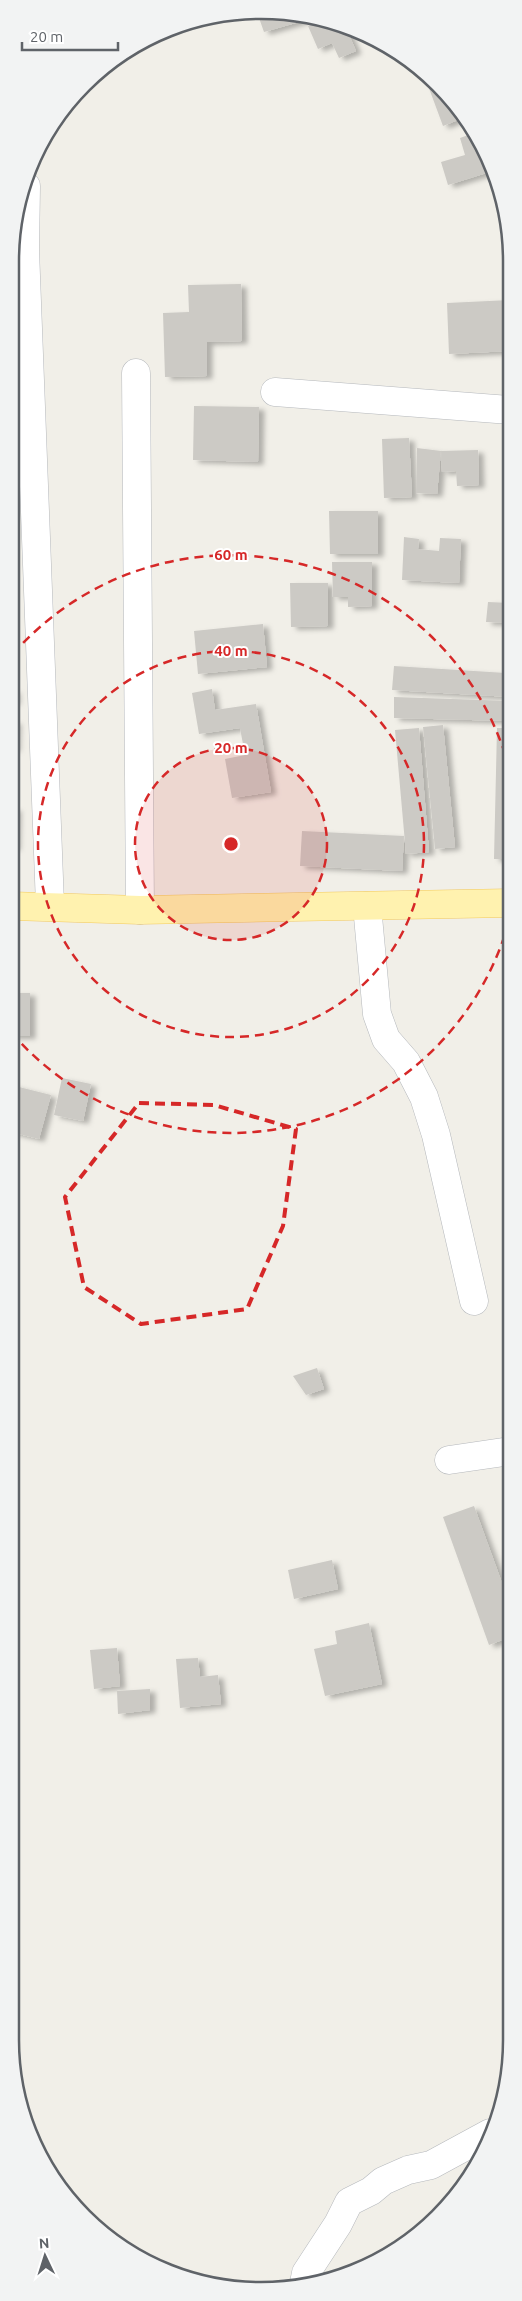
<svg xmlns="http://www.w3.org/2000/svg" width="522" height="2301" viewBox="0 0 522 2301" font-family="Ubuntu,sans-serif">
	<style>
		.building { fill: #cccac5; filter: url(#shadow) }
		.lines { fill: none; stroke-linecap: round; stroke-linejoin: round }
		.minor-casing { stroke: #b5b8bc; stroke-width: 29 }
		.major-casing { stroke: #f2c960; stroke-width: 29 }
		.minor { stroke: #fff; stroke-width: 28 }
		.major { stroke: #fff2af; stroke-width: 28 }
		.marked { fill: none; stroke: #d62828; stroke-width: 4; stroke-dasharray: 10 6; stroke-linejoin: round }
		.ring { fill: none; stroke: #d62828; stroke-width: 2.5; stroke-dasharray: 9 6 }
		.rim { fill: none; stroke: #5f6368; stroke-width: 2.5 }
		.centre { fill: #d62828; stroke: #fff; stroke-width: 2.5 }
		.ring-label { font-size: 15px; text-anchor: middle; font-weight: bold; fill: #d62828; stroke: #fff; stroke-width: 4; stroke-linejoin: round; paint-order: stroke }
	</style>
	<defs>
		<filter id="shadow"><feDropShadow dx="5.5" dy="3" stdDeviation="2.5" flood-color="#0004"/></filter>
	</defs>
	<rect width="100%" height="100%" fill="#f1efe8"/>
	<path class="building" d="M294,12L313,18L264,32L258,15Z
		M322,21L346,28L356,51L339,58L332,43L318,49L308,26Z
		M423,72L439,84L463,118L443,126Z
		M474,133L486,150L493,171L448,185L441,162L465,155L460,138Z
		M241,284L242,341L207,342V376L165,377L163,313L189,312L188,285Z
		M510,300V351L449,354L447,303Z
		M194,406L259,407L258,462L193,460Z
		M409,438L412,497L384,498L382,439Z
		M417,448L441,451L478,450L479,485L457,486L456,471L442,472L441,451L437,494L416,493Z
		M329,511H378V554H330Z
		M510,516V573H508L504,517Z
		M404,537L419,539L418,549L439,551L440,538L461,539L459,583L402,580Z
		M332,562H372V606L348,607V597H333Z
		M290,583H328V626L291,627Z
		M488,602L510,603V623L486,622Z
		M263,624L267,667L198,674L194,631Z
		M394,666L506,673L510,697L392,690Z
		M212,689L215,710L256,704L271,792L232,798L225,759L245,755L240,728L199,734L192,693Z
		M12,690H15V702H12Z
		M394,697L510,701V721L394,718Z
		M12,721H16L15,749H12Z
		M443,725L455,847L435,849L423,727Z
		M419,728L429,852L406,854L395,730Z
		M497,728H510V859H494Z
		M11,808H16L15,848L11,847Z
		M302,831L404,836L402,871L300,866Z
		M11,993H30V1036H11Z
		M62,1078L91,1084L83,1121L54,1115Z
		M11,1085L51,1095L39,1139L11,1132Z
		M317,1368L324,1389L306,1395L293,1376Z
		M474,1506L510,1605V1637L489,1645L443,1517Z
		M332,1560L338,1589L294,1599L288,1570Z
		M369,1623L382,1684L325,1696L314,1649L337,1644L335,1631Z
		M117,1648L120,1686L94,1689L90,1650Z
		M198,1658L200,1677L218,1675L221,1704L180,1708L176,1659Z
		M150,1689V1710L118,1714L117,1691Z"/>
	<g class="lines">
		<defs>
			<path id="minor" d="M26,186L25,250L50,905
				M136,373L140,910
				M275,392L510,410
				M367,906L377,1014L386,1039L406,1062L424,1097L436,1135L474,1301
				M449,1460L510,1451
				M304,2283L306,2273L338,2224L349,2202L371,2191L383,2181L408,2170L431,2165L490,2133"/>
			<path id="major" d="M11,906L140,910L510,903"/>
		</defs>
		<use href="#minor" class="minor-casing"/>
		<use href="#major" class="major-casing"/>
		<use href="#minor" class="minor"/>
		<use href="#major" class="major"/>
	</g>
	<path class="marked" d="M139,1103L214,1105L296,1129L283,1226L247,1309L141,1324L84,1287L65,1197Z"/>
	<circle cx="231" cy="844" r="96" fill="#d62828" fill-opacity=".12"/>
	<g class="ring">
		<circle cx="231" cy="844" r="96"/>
		<circle cx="231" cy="844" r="193"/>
		<path d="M509 921A289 289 0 0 1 11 1032M13 654A289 289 0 0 1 509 767"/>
	</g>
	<path d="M0 0H522V2301H0ZM261 19H261A242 242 0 0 1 503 261V2040A242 242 0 0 1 261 2282H261A242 242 0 0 1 19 2040V261A242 242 0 0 1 261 19Z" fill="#f2f3f3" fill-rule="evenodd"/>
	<path class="rim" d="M261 19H261A242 242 0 0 1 503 261V2040A242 242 0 0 1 261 2282H261A242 242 0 0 1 19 2040V261A242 242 0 0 1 261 19Z"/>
	<circle cx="231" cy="844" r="8" class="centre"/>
	<g class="ring-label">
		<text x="231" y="560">60 m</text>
		<text x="231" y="656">40 m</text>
		<text x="231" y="753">20 m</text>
	</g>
	<g transform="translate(45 2256) rotate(356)" stroke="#ffffff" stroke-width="4" paint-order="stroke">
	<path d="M0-4L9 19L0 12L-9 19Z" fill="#5f6368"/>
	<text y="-8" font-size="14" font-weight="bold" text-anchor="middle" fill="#5f6368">N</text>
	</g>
	<path d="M22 42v8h96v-8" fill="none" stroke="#5f6368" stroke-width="2.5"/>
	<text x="30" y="42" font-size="15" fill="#5f6368" stroke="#ffffff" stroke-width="4" paint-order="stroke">20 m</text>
</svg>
